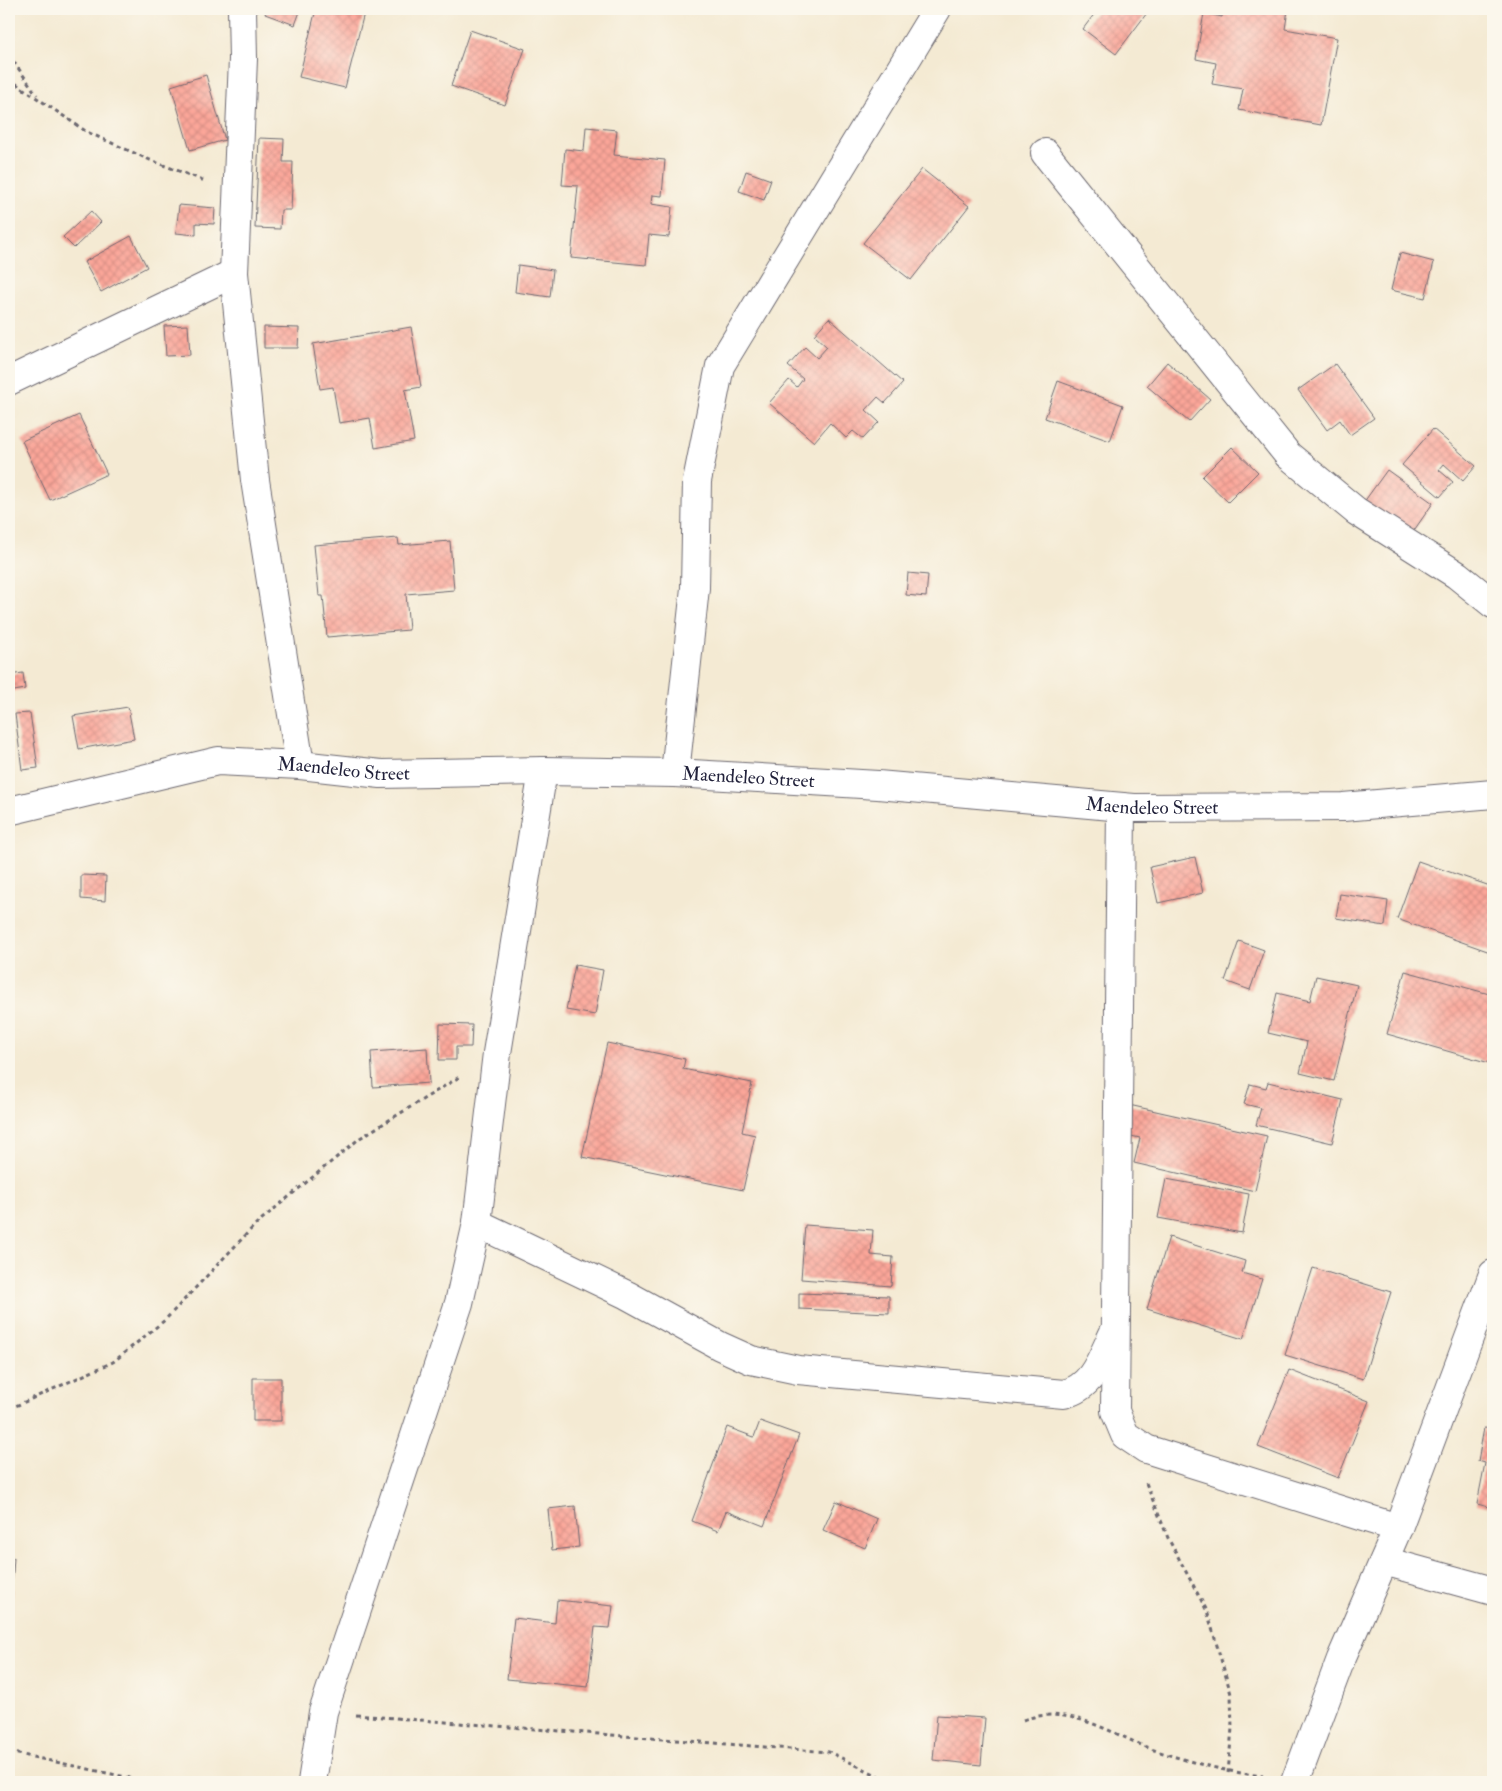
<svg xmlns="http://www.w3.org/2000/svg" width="1502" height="1791" viewBox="0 0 1502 1791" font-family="'IM FELL Double Pica',serif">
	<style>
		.building { fill: url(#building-cross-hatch) }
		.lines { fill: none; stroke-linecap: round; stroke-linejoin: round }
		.minor-casing { stroke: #6c6870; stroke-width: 30 }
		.path { stroke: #6c6870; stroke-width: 3; stroke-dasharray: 4 4; stroke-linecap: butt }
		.minor { stroke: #fff; stroke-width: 28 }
		.labels { text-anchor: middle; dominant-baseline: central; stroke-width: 4; stroke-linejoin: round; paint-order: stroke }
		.street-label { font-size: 19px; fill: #22223b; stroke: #fbf7ec }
	</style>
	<defs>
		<pattern id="building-cross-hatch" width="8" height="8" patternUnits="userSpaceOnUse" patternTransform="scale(1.25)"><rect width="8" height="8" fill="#fba699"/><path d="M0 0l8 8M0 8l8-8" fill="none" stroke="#d78f85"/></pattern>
	</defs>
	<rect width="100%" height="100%" fill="#fbf7ec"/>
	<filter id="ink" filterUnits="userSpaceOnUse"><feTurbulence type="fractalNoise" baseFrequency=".02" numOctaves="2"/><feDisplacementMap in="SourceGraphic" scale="10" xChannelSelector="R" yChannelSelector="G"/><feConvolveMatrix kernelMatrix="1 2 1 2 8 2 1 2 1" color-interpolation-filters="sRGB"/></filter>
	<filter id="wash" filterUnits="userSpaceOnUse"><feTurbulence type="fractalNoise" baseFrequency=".0096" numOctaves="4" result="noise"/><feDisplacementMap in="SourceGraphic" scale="20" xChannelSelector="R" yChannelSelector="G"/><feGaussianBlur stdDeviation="1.12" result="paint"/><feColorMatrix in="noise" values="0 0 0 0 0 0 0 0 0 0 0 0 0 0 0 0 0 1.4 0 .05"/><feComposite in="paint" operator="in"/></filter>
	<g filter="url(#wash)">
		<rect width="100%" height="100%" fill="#f4ead3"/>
		<g id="blocks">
			<path class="building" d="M267,9H301L295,25L265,14Z
				M316,9H365L345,88L299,77Z
				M1098,9H1150L1116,54L1083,29Z
				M1223,9L1288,10L1285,29L1337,38L1321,125L1239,110L1243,89L1212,84L1216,63L1196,59L1204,13L1222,17Z
				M470,30L525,49L505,105L451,86Z
				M206,75L225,140L190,150L171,86Z
				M586,127L617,130L614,155L665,160L662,196L652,195L651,204L672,207L669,237L649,235L646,265L571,258L578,186L562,185L565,149L584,151Z
				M259,138L284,139L283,162H293L291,210H281L280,229L255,228Z
				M922,169L969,206L911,280L863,243Z
				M746,171L771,180L764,200L739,191Z
				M179,205L215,208L214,224L196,223V235L176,233Z
				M91,211L101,222L74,248L63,237Z
				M131,236L147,267L101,292L84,262Z
				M1400,253L1434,262L1425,298L1391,290Z
				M518,265L553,270L550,297L515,292Z
				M829,318L903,383L885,403L878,397L866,410L879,422L863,439L853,431L846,438L830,423L814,442L769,403L789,380L797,387L803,379L788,366L805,347L817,358L827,347L814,335Z
				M188,325L190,355L166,356L164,326Z
				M264,327L299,328L298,348H264Z
				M411,327L421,387L405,390L414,441L375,448L370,418L339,423L333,387L320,389L313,344Z
				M1167,362L1210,399L1189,422L1147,386Z
				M1335,364L1374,418L1350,435L1340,420L1327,430L1298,390Z
				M1058,381L1123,405L1110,441L1045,418Z
				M79,415L107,474L50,500L22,441Z
				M1433,429L1476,466L1463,481L1444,464L1439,470L1453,482L1440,497L1402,465Z
				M1232,447L1258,472L1228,502L1202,477Z
				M1387,470L1433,503L1408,539L1361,506Z
				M398,538L399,545L450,541L454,590L406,594L409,630L327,637L323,596H319L314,545Z
				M908,573L928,575L926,597L906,595Z
				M23,673L25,689L9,692V675Z
				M128,707L134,739L79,749L73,716Z
				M30,713L38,768L22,770L15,714Z
				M1195,857L1203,893L1158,903L1150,867Z
				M1418,861L1493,887V953L1397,919Z
				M81,875L106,876L105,901L81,899Z
				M1340,894L1388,901L1385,926L1336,918Z
				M1239,941L1264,950L1250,990L1225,981Z
				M575,965L603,970L595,1015L566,1010Z
				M1405,971L1493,995V1064L1387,1034Z
				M1316,976L1357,985L1334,1081L1300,1073L1307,1042L1268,1033L1277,993L1310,1001Z
				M440,1024L472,1025L471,1047H456V1060H439Z
				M607,1043L685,1059L683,1069L752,1083L742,1132L755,1135L743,1190L582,1157Z
				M427,1048L429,1083L373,1087L371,1052Z
				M1268,1082L1343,1100L1332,1143L1256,1125L1261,1108L1244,1104L1250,1084L1266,1088Z
				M1129,1105L1267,1136L1255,1191L1134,1163L1140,1138L1122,1134Z
				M1166,1179L1249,1194L1242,1233L1158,1218Z
				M805,1225L873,1230L871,1255L893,1257L891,1286L801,1279Z
				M1169,1237L1245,1261L1242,1273L1262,1279L1243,1339L1147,1309Z
				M1313,1268L1391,1292L1363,1379L1285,1355Z
				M799,1293L889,1296V1313L799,1309Z
				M1289,1370L1369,1401L1338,1478L1258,1447Z
				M253,1378H281V1421H253Z
				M760,1421L799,1435L764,1526L726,1511L718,1531L692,1521L727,1427L754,1437Z
				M1484,1428L1493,1429V1508L1477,1504L1485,1463L1478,1461Z
				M836,1501L877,1519L865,1548L823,1530Z
				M575,1506L579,1547L552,1550L548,1509Z
				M9,1558H14L10,1617H9Z
				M557,1600L613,1606L610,1628L595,1627L588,1687L507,1679L514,1618L555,1623Z
				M937,1715L985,1718L981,1765L933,1760Z"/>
		</g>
	</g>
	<g filter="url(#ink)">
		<use href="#blocks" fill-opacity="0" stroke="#6c6870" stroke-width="1"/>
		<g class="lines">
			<defs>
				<g id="minor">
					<path d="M242,9L243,59L234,273L255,480L300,765"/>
					<path d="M1045,153L1288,455L1356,511L1457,575L1493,604"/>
					<path d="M9,381L234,273"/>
					<path d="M675,773L695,588L697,481L720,366L937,9"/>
					<path d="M1121,807L1115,1411L1125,1435L1146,1449L1398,1528"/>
					<path id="s1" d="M9,811L218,761L300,765L381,774L543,771L675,773L878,785L1134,808L1343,807L1493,794"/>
					<path d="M477,1223L627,1295L720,1346L751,1360L798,1370L1064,1394C1093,1387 1101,1359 1113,1334"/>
					<path d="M1384,1561L1493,1591"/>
					<path d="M312,1782L323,1712L459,1303L477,1223L497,1053L543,771"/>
					<path d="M1295,1782L1341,1659L1398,1528L1493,1274"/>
				</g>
			</defs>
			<use href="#minor" class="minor-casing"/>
			<path class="path" d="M9,55L37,95
				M9,79L87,132L150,160L205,181
				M9,1409L113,1362L165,1320L256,1224L360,1138L461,1076
				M1146,1483L1168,1538L1207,1611L1231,1694L1232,1728L1228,1773
				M356,1715L829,1752L891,1782
				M1023,1720C1069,1703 1111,1734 1154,1750C1190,1762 1225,1772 1263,1776
				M9,1752L149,1782"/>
			<use href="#minor" class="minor"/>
		</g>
	</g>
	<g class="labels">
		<g class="street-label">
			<text stroke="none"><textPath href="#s1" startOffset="341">Maendeleo Street</textPath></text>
			<text stroke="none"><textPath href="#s1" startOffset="746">Maendeleo Street</textPath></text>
			<text stroke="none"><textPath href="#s1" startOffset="1151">Maendeleo Street</textPath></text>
		</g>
	</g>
	<rect width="1502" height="1791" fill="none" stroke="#fbf7ec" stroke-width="30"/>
</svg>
